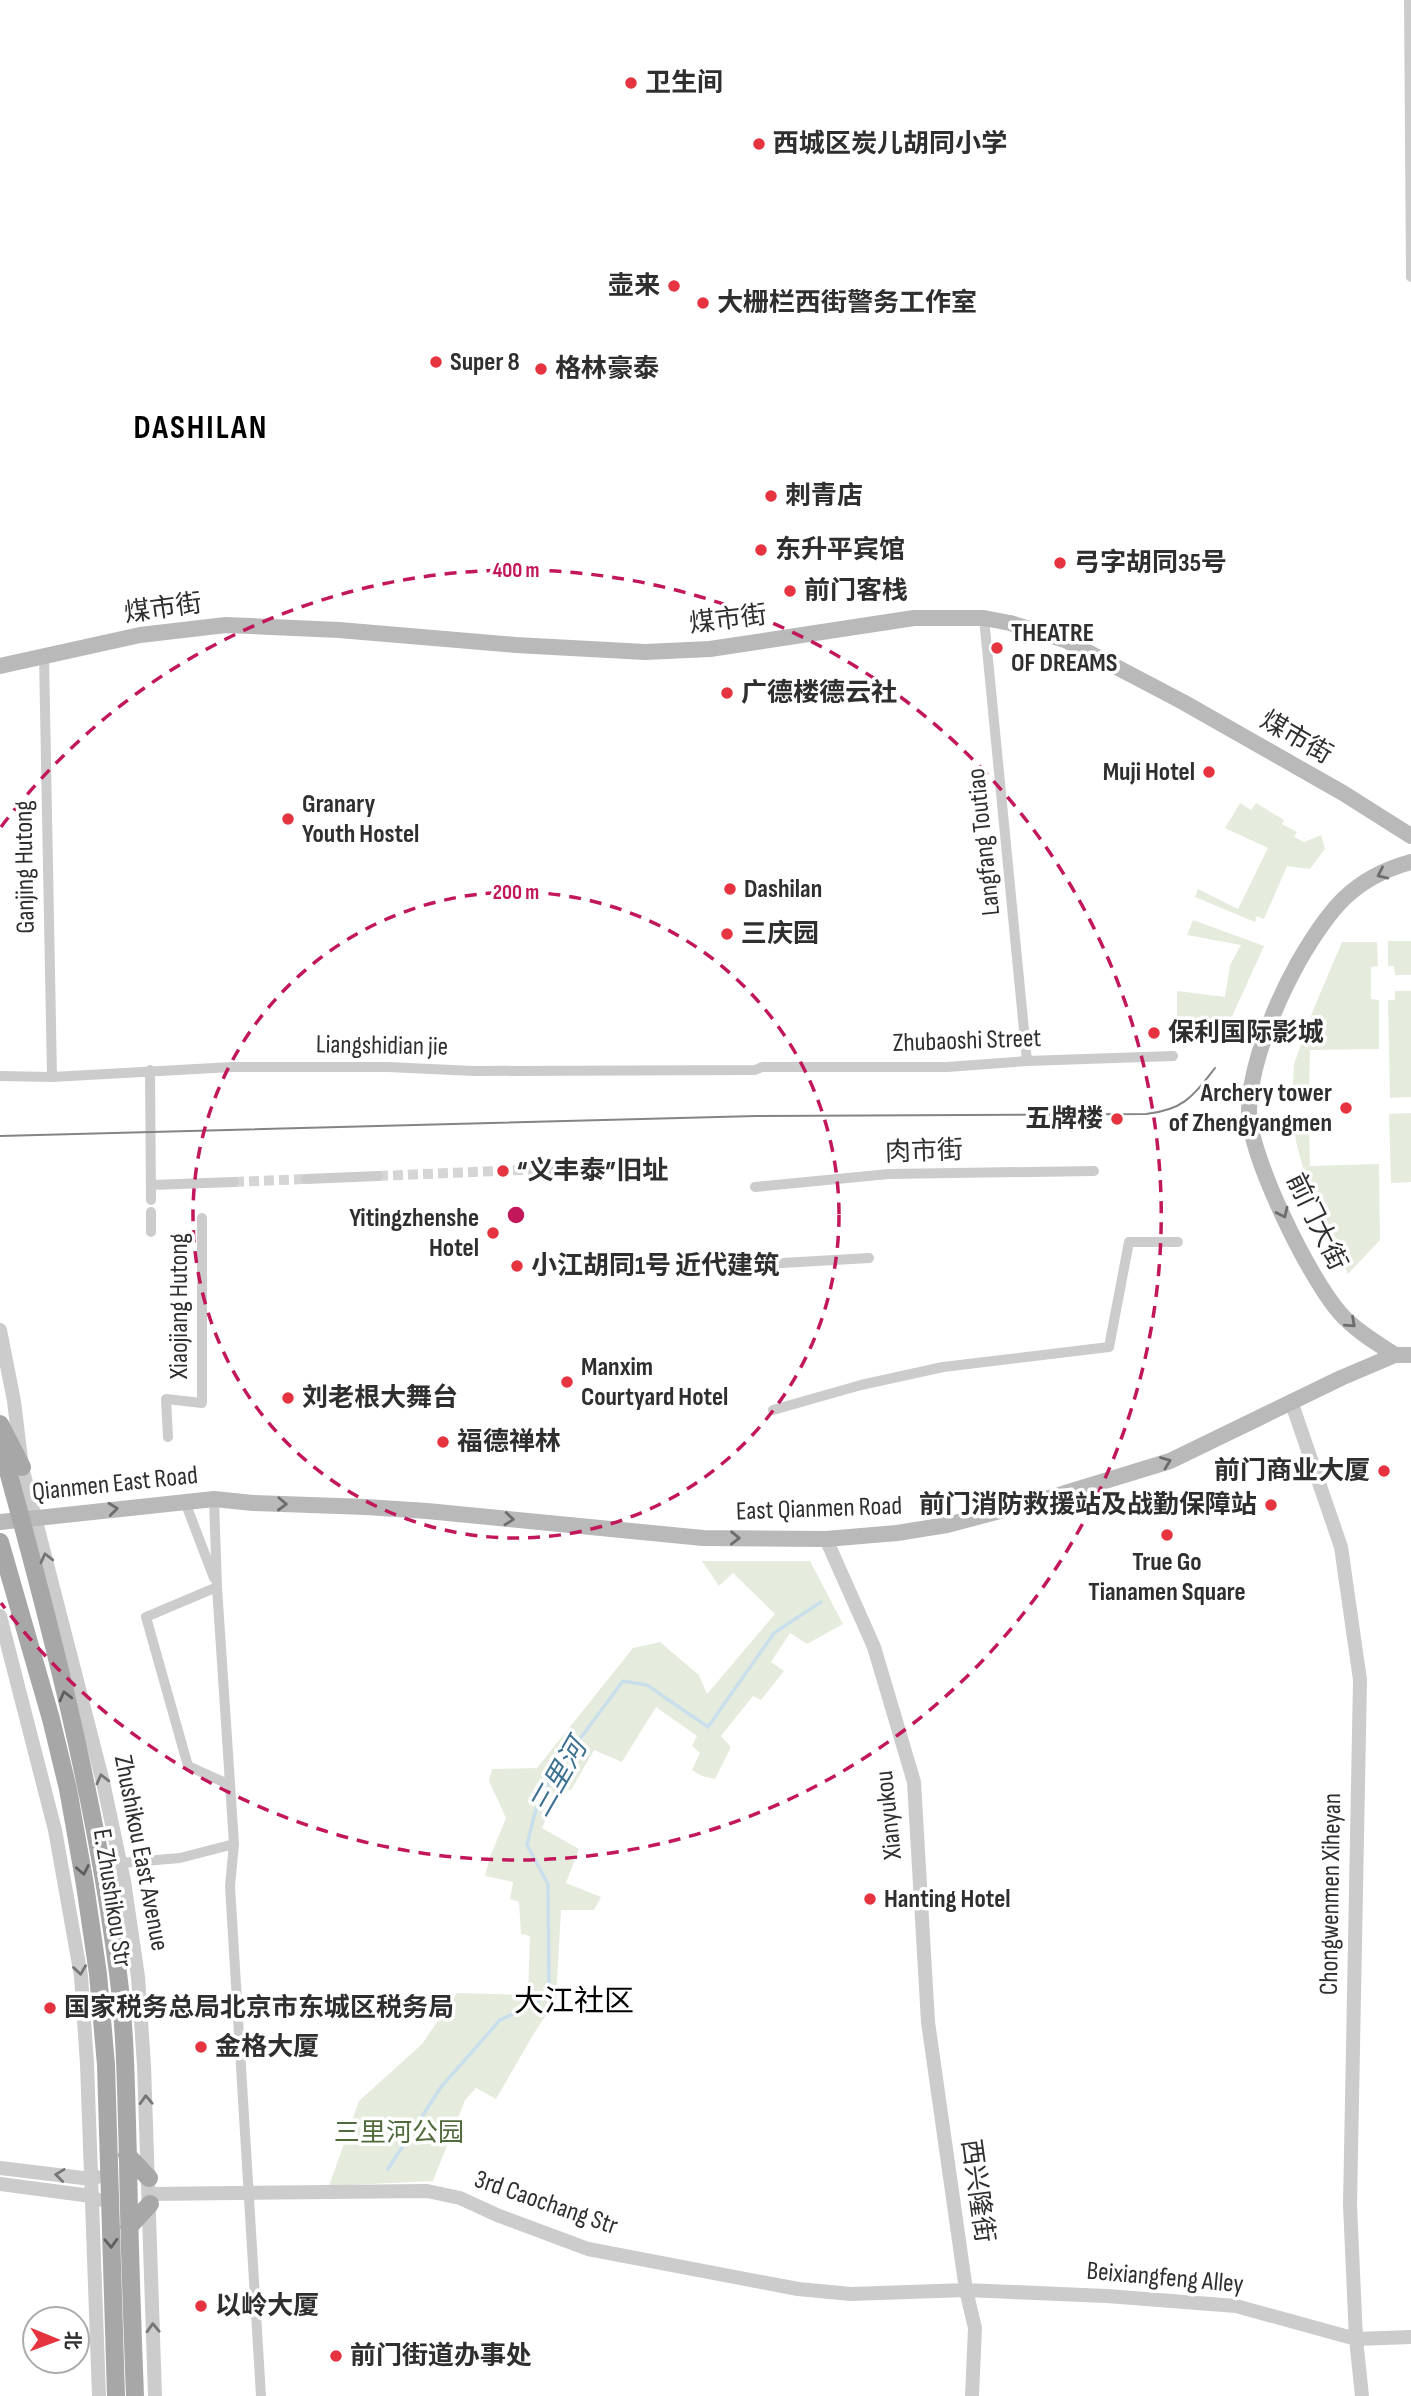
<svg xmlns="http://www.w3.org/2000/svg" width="1411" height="2396" viewBox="0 0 1411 2396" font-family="'Sofia Sans Condensed','Noto Sans SC',sans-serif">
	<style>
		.green { fill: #e5ecdd }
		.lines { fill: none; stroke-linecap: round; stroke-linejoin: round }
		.stream { stroke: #cadfec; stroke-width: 3.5 }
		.minor-tunnel { stroke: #d5d5d5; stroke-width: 10; stroke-dasharray: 10 5; stroke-linecap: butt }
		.minor { stroke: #ccc; stroke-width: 10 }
		.tertiary { stroke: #ccc; stroke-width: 14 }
		.secondary { stroke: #b9b9b9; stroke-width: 16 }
		.primary { stroke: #a7a7a7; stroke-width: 18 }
		.tram { stroke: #848484; stroke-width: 2 }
		.oneway { stroke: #6d6d6d }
		.oneway2 { stroke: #767676 }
		.oneway3 { stroke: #5f5f5f }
		.ring { fill: none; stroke: #c2185b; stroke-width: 3.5; stroke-dasharray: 12 9 }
		.poi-dot { fill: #e5333f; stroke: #fff; stroke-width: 2.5 }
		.labels { text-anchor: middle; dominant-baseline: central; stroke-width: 7; stroke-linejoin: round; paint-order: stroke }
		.poi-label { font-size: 26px; font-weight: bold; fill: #2f2f2f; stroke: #fff; text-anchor: start }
		.street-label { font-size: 26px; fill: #2f2f2f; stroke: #fff }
		.park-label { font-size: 26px; fill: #526b3c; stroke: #fff }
		.water-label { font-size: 28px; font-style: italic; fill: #3d7192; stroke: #fff }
		.quarter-label { font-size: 30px; fill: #000; stroke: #fff }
		.district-label { font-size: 33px; font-weight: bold; letter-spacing: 2px; fill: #000; stroke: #fff }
		.centre { fill: #c2185b; stroke: #fff; stroke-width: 3.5 }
		.ring-label { font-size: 21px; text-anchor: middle; font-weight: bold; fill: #c2185b; stroke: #fff; stroke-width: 7; stroke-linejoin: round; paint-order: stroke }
	</style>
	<rect width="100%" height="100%" fill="#fff"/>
	<path class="green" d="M1240,803L1251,810L1256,803L1284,820L1282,824L1297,832L1294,837L1304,842L1321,835L1325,849L1310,869L1287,866L1264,919L1257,916L1255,922L1195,897L1198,889L1238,909L1268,848L1225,828Z
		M1193,920L1264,946L1230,1021H1177V991L1225,997L1230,965L1241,945L1187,935Z
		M1388,941H1411V975H1395L1394,966H1388Z
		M1342,942H1377L1378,966L1371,967V999L1379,1000V1049L1310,1050L1309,1100H1292L1294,1064L1314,1008Z
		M1395,991H1411V1097L1390,1098L1388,1000H1395Z
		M1411,1113V1182L1391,1183L1389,1114Z
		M1292,1116H1309L1310,1166L1379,1164L1380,1240L1348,1274C1325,1224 1298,1172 1292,1116Z
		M702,1561H810L843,1624L807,1644L790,1633L771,1662L784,1671L761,1700L753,1696L721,1736L731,1747L715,1779L702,1776L692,1770L700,1753L692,1746L697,1736L656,1707L622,1762L594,1750L571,1790L559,1788L542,1828L579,1849L566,1883L601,1897L594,1910H561L556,2000L533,2035L496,2099L476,2088L465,2100L433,2181L329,2186L359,2101L422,2044L457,1993L528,1995L530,1936L521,1934L519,1902L510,1899L513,1882L485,1876L490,1857L506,1818L489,1781L492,1769L537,1768L633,1648L660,1642L699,1675L707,1694L775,1614L733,1573L719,1586Z"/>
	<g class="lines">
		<path class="stream" d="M388,2169L441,2087L500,2020L531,2006L546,1995L549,1985L548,1884L527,1845L534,1816L540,1798L556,1771L623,1681L647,1685L708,1727L774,1633L821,1602"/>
		<path class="minor-tunnel" d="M378,1176L545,1169
			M234,1182L306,1179"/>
		<path class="minor" d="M1409,0L1411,277
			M984,618L1027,1061
			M44,656L52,1077
			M150,1070L151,1200
			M0,1076L52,1077L232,1067H388L474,1071L755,1070L762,1067H947L1027,1061L1173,1056
			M545,1169H557
			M306,1179L378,1176
			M151,1185L234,1182
			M755,1187L889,1174L1094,1171
			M151,1232V1212
			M765,1264L869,1258
			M773,1410L861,1385L943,1367L1109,1347L1129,1242H1178
			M168,1437L166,1399L202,1403V1218
			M214,1499L217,1587L234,1844L230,1886L261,2396
			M185,1502L214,1578
			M217,1587L146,1617L188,1766L230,1785
			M121,1863L180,1858L234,1844"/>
		<path class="tertiary" d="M0,1330L14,1401L22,1467L103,1782L124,1881L138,1977L144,2065L155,2396
			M1291,1401L1341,1547L1360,1680L1350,2205L1356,2339L1362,2396
			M826,1539L874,1647L914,1782L928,2022L966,2290L975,2328L972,2396
			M0,1616L55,1830L81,1976L87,2064L99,2396
			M0,2168L91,2179L97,2177
			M0,2184L91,2196L98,2200
			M149,2194L427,2191L460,2198L497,2215L588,2249L798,2289L851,2294L966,2290L1107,2296L1236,2306L1356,2339L1411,2337"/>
		<path class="secondary" d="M0,666L140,635L226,625L339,630L516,645L645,652L710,649L914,618H984L1010,623L1065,640L1183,702L1343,793L1411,836
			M1395,1355C1375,1342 1355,1330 1340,1313C1309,1278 1249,1156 1249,1111C1250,1064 1276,1002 1299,961C1328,911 1352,878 1411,862
			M0,1522L214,1499L253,1503L366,1507L427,1511L703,1538L826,1539L897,1533L947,1525L1046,1499L1170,1461L1341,1378L1395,1355H1411"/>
		<path class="primary" d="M0,1424L22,1467
			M0,1442C48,1616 95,1794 118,1973C126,2035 126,2097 128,2158C129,2237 132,2317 135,2396
			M0,1542L51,1719L68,1789L85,1885L98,1974L106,2065L116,2396
			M127,2155L149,2178
			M129,2227L150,2204"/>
		<path class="tram" d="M0,1136L756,1116L1146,1114C1184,1110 1193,1096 1215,1068"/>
	</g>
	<defs><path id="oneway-chevron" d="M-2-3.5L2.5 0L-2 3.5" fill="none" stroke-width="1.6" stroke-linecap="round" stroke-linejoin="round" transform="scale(1.75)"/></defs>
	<g class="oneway">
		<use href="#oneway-chevron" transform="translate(1382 874) rotate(155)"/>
		<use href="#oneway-chevron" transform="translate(1283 1213) rotate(65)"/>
		<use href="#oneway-chevron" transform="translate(1351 1323) rotate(42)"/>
		<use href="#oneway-chevron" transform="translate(1166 1462) rotate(-21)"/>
		<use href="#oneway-chevron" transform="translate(282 1504) rotate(2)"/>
		<use href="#oneway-chevron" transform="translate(113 1509) rotate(-6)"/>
		<use href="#oneway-chevron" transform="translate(509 1519) rotate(5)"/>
		<use href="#oneway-chevron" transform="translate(735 1538) rotate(1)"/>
	</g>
	<g class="oneway2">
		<use href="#oneway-chevron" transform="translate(46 1558) rotate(-104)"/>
		<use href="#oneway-chevron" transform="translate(102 1779) rotate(-104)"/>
		<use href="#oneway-chevron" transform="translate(80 1970) rotate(82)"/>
		<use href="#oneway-chevron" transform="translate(146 2100) rotate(-92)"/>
		<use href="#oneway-chevron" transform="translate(60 2175) rotate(-173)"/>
		<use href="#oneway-chevron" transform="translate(153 2328) rotate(-92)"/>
	</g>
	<g class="oneway3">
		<use href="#oneway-chevron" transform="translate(65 1696) rotate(-104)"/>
		<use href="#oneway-chevron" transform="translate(83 1870) rotate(79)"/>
		<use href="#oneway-chevron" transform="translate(111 2243) rotate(88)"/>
	</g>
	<g class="ring">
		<circle cx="516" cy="1215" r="323"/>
		<path d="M1 827A645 645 0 1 1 1 1603"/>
	</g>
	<g class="poi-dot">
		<circle cx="631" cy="83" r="7"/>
		<circle cx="759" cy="144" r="7"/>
		<circle cx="674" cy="286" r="7"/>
		<circle cx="703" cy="303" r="7"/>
		<circle cx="436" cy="362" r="7"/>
		<circle cx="541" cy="369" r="7"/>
		<circle cx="771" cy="496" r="7"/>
		<circle cx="761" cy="550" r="7"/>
		<circle cx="1060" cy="563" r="7"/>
		<circle cx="790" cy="591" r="7"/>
		<circle cx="997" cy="648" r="7"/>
		<circle cx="727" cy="693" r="7"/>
		<circle cx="1209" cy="772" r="7"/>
		<circle cx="288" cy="819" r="7"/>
		<circle cx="730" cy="889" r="7"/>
		<circle cx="727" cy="934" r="7"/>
		<circle cx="1154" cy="1033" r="7"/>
		<circle cx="1346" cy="1108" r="7"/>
		<circle cx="1117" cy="1119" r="7"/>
		<circle cx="503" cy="1171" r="7"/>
		<circle cx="493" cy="1233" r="7"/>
		<circle cx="517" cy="1266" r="7"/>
		<circle cx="567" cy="1382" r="7"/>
		<circle cx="288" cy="1398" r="7"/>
		<circle cx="443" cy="1442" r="7"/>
		<circle cx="1384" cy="1471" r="7"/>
		<circle cx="1271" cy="1505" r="7"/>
		<circle cx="1167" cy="1535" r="7"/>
		<circle cx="870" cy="1899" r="7"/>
		<circle cx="50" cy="2008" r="7"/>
		<circle cx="201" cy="2047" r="7"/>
		<circle cx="201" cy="2306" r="7"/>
		<circle cx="336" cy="2356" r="7"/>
	</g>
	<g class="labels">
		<g class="poi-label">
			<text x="645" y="83">卫生间</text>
			<text x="773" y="144">西城区炭儿胡同小学</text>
			<text x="660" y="286" text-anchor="end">壶来</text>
			<text x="717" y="303">大栅栏西街警务工作室</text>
			<text x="450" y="362">Super 8</text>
			<text x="555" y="369">格林豪泰</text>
			<text x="785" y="496">刺青店</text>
			<text x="775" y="550">东升平宾馆</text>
			<text x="1074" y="563">弓字胡同35号</text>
			<text x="804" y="591">前门客栈</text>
			<text x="1011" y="633">THEATRE<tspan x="1011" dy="30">OF DREAMS</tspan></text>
			<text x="741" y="693">广德楼德云社</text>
			<text x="1195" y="772" text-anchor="end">Muji Hotel</text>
			<text x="302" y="804">Granary<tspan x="302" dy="30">Youth Hostel</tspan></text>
			<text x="744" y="889">Dashilan</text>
			<text x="741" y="934">三庆园</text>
			<text x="1168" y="1033">保利国际影城</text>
			<text x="1332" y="1093" text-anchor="end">Archery tower<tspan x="1332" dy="30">of Zhengyangmen</tspan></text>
			<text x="1103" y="1119" text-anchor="end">五牌楼</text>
			<text x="517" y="1171">“义丰泰”旧址</text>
			<text x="479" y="1218" text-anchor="end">Yitingzhenshe<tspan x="479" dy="30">Hotel</tspan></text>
			<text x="531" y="1266">小江胡同1号 近代建筑</text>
			<text x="581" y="1367">Manxim<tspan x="581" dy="30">Courtyard Hotel</tspan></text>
			<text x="302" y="1398">刘老根大舞台</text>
			<text x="457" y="1442">福德禅林</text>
			<text x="1370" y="1471" text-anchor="end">前门商业大厦</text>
			<text x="1257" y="1505" text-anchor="end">前门消防救援站及战勤保障站</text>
			<text x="1167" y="1562" text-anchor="middle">True Go<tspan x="1167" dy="30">Tianamen Square</tspan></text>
			<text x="884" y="1899">Hanting Hotel</text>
			<text x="64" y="2008">国家税务总局北京市东城区税务局</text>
			<text x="215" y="2047">金格大厦</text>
			<text x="215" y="2306">以岭大厦</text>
			<text x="350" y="2356">前门街道办事处</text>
		</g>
		<g class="street-label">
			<text transform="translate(163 609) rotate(-8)">煤市街</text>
			<text transform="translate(728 620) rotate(-7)">煤市街</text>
			<text transform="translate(1296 738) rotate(30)">煤市街</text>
			<text transform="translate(984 842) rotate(-96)">Langfang Toutiao</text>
			<text transform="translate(25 867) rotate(-91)">Ganjing Hutong</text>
			<text transform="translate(967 1041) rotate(-2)">Zhubaoshi Street</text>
			<text transform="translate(382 1046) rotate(1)">Liangshidian jie</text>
			<text transform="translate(924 1152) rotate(-2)">肉市街</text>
			<text transform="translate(1316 1222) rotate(64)">前门大街</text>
			<text transform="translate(179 1306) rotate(-90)">Xiaojiang Hutong</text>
			<text transform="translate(115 1484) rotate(-6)">Qianmen East Road</text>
			<text transform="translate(819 1509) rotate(-2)">East Qianmen Road</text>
			<text transform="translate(889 1815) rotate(-96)">Xianyukou</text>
			<text transform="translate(141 1853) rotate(79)">Zhushikou East Avenue</text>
			<text transform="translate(1331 1894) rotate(-89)">Chongwenmen Xiheyan</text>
			<text transform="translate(112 1898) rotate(81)">E. Zhushikou Str</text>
			<text transform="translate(977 2191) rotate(82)">西兴隆街</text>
			<text transform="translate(546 2203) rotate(19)">3rd Caochang Str</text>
			<text transform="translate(1165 2278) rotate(5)">Beixiangfeng Alley</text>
		</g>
		<g class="park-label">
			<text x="399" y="2133">三里河公园</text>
		</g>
		<g class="water-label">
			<text transform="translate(559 1778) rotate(-60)">三里河</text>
		</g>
		<g class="quarter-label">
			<text x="574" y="2002">大江社区</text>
		</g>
		<g class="district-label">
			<text x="201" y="428">DASHILAN</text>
		</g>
	</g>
	<circle cx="516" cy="1215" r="10" class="centre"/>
	<g class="ring-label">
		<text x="516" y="577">400 m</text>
		<text x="516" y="899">200 m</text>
	</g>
	<g transform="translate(56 2340) rotate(91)"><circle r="33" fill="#ffffff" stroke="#acacac" stroke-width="2"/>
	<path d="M0-5L12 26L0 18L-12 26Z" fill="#e5333f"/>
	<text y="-10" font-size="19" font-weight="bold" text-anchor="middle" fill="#2f2f2f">北</text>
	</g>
</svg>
